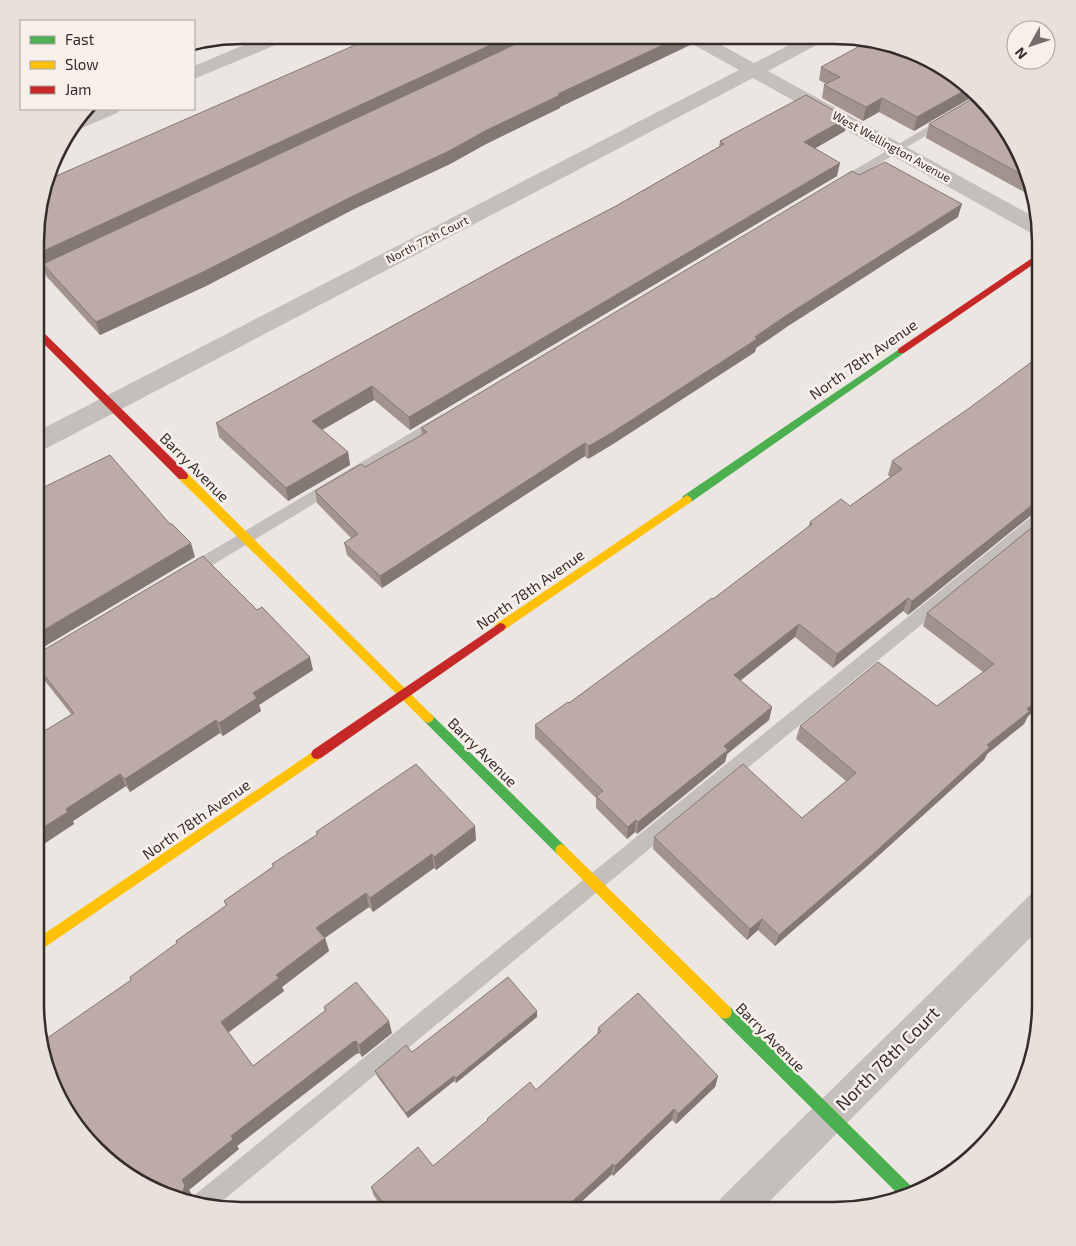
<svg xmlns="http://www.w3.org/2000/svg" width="1076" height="1246" viewBox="0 0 1076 1246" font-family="'Exo 2',sans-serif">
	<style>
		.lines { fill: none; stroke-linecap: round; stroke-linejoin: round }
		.lane { fill: #c4bfbb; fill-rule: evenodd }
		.street { fill: #c4bfbb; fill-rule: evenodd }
		.fast { fill: #4caf50; fill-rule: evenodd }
		.slow { fill: #ffc107; fill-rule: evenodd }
		.jam { fill: #c62828; fill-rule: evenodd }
		.wall { fill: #a2938f }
		.shaded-wall { fill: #847874 }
		.building { fill: #bcaba6; stroke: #847874 }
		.labels { text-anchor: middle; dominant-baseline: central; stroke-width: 5; stroke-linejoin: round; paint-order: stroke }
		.far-street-label { font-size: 12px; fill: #352c2a; stroke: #f7f0ea }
		.street-label { font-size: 15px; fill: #352c2a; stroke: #f7f0ea }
		.near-street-label { font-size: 18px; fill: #352c2a; stroke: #f7f0ea }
		.rim { fill: none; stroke: #352c2a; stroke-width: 2.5 }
	</style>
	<rect width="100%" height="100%" fill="#ebe6e2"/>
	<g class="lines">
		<path class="lane" d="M948,115L954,118L952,120L842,186L838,187L832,183Z
			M66,258L72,262L71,265L39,279V270Z
			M441,415L446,416L448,420L446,424L196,575L190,577L184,575L182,571L184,567Z
			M1041,511V526L214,1208L190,1203L192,1197L1036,513Z"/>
		<path class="street" d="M268,35H293L290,39L194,79V66Z
			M682,36H705L754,63L805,37H827L824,41L768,71L1038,219L1040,234L1031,233L753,78L47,448L38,451V431L739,70L685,40Z
			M94,109H120L117,113L82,128L70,129L83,113Z
			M1041,891V927L760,1211H716L721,1198L1030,895Z"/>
		<path class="fast" d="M901,348L904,349V353L691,502H683L682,499L683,496Z
			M428,713L432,715L565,846L567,850L565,854L561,856L557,854L424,721L422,718L424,715Z
			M725,1005L730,1007L912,1187L914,1191L899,1195L720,1017L718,1012L720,1007Z"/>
		<path class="slow" d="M183,472L187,473L432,715L434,718L432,721L428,723L424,721L179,479L178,476Z
			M687,495L692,499L691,502L504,630H496L494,627L496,624Z
			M317,749L321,750L323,754L321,758L35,954V940Z
			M561,844L565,846L730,1007L732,1012L730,1017L725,1019L720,1017L557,854L555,850L557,846Z"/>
		<path class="jam" d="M1041,252V259L904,353H898V349Z
			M38,329L41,330L187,473L188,476L187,479H179L38,338Z
			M500,623L504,624L506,627L504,630L321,758L317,759L313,758L311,754L313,750Z"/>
	</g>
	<path class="wall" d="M378,35L691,36L690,45L560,107V108L486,144L450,164L354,209L206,286L100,335L47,277L43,266L39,268V201Z
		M737,36H749L742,40Z
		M821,67L949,70L974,96L914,131L879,112L863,121L822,98L824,85L826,84L819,80Z
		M847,118L845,131L815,148L837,176L410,430L374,400L322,430L348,452L350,465L288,501L219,437L216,423L616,206L719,147L720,141Z
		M929,124L1013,138L1034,188L1035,198L926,138Z
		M859,175L958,217L788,326L756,348L755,352L613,444L588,459L585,456L382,588L347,555L344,543L351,538L317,503L315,491L365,467L422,435L421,428Z
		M892,461L1035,512L908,615L903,611L833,668L795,637L740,681L772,707L769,720L727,754L725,762L637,834L635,832L627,839L596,808V798L535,738V725L569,703L713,599L808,527L810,522L850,506L890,477L888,475Z
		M1041,520V706L1028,716L1024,724L987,754L984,760L866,867L775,946L758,930L747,940L653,849L654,837L802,818L846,781L796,739L800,726L937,706L983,672L923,626L927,613Z
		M37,654L313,670L259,705L261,711L223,736L220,733L130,792L126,786L73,821L74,824L36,849L71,714L37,671Z
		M316,832L476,840L436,870L434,868L373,912L369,907L325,938L329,951L282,987L284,991L228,1033L253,1066L325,1011L324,1007L392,1033L362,1057L359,1053L356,1054L237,1146L239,1149L189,1190L192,1195L191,1197L175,1200L131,980L177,944L176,941L226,906L224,901L273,867L272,864L317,835Z
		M537,1017L456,1083L454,1081L408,1118L377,1076L375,1071L412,1052Z
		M598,1028L718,1076L715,1087L676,1124L672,1120L613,1176L612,1174L571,1211H385L374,1196L371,1187L433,1166L488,1121L487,1119L536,1090L597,1034Z"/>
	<path class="shaded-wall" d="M510,36H538L43,264V266L39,268V253Z
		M682,36H691L690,45L560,107V108L486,144L450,164L354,209L206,286L100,335L96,322L558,94Z
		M743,36H749L742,40Z
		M967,89L974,96L914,131L917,117Z
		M882,98L879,112L863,121L866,107Z
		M847,118L845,131L802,156L804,142Z
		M840,163L837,176L410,430L409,417Z
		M962,204L958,217L788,326L756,348L755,352L613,444L588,459L589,446L755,337L790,313Z
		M38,379L44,394L38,397Z
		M372,386L374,400L315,434L312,421Z
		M585,443V456L382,588L380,576Z
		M348,452L350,465L288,501L286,488Z
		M1041,498V510L1035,512L908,615L912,601Z
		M191,543L195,557L37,651V634Z
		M908,598L903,611L833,668L837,654Z
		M799,624L795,637L731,688L734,675Z
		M310,657L313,670L259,705L261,711L223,736L219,723L253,693Z
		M1041,698V706L1028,716L1024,724L987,754L984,760L866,867L775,946L779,935L1027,709Z
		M772,707L769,720L727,754L725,762L637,834L638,822L724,746Z
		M216,720L220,733L130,792L125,779Z
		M120,774L126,786L73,821L74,824L36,849V832L66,809Z
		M636,820L635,832L627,839L628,827Z
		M475,826L476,840L436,870L434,857Z
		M432,854L434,868L373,912L370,898Z
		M366,893L369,907L320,941L316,928Z
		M762,919L758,930L747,940L750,929Z
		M325,938L329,951L282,987L284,991L226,1034L221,1022L276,975Z
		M537,1011V1017L456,1083V1078Z
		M389,1021L392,1033L362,1057L359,1045Z
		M356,1041L359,1053L356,1054L237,1146L239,1149L189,1190L192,1195L189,1203L182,1194V1180L231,1136L353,1042Z
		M454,1076V1081L408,1118L406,1113Z
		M718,1076L715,1087L676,1124L678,1114Z
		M674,1109L672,1120L613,1176L615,1166Z
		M613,1164L612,1174L571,1211H563Z"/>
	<path class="building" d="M378,35L510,36L39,253V201L47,180Z
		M533,36H682L558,94L560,95L485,131L449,151L353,196L203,272L96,322L43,264Z
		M871,40L949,70L967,89L917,117L882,98L866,107L824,85L840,77L821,67Z
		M806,95L847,118L804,142L840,163L409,417L372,386L312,421L348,452L286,488L216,423L516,258L616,206L724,144L720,141Z
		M975,97L1013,138L1030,179L929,124Z
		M885,162L962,204L790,313L755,337L757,339L613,432L589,446L585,443L380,576L344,543L358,534L315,491L361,464L365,467L427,432L421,428L852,171L859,175Z
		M1041,355V498L912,601L908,598L837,654L799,624L734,675L772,707L724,746L728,750L638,822L636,820L628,827L596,796L603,791L535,725L568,702L569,703L712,598L713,599L812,524L810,522L841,499L850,506L902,469L892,461L968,409Z
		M110,455L170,524H172L191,543L37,634L38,490Z
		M1041,520V698L1027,709L1030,711L987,745L990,747L871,856L779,935L762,919L750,929L654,837L743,764L802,818L856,773L800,726L878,662L937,706L994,664L927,613Z
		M203,556L257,610L262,607L310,657L253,693L257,698L219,723L216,720L125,779L120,774L66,809L68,812L36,832V736L74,713L37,666V654Z
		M416,764L475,826L434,857L432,854L370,898L366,893L316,928L325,938L276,975L279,978L221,1022L253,1066L326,1010L324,1007L356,982L389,1021L359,1045L356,1041L353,1042L231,1136L233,1139L182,1180L185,1185L182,1194L194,1198L199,1205L175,1200L127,1176L63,1108L42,1058L40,1043L131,980L130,977L177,943L176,941L227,905L224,901L274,866L272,864L318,834L316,832Z
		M508,977L537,1011L456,1078L454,1076L406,1113L375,1071L406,1045L412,1052Z
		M638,993L718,1076L678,1114L674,1109L615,1166L613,1164L563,1210L560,1207L556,1211H389L371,1187L418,1147L433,1166L488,1120L487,1119L530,1082L536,1090L601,1031L598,1028Z"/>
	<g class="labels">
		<g class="far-street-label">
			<text transform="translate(892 146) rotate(29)">West Wellington Avenue</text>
			<text transform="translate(427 239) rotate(-27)">North 77th Court</text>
		</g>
		<g class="street-label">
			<text transform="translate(863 359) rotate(-35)">North 78th Avenue</text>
			<text transform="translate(195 467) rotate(45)">Barry Avenue</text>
			<text transform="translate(530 589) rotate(-35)">North 78th Avenue</text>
			<text transform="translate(483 752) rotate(45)">Barry Avenue</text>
			<text transform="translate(196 819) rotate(-35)">North 78th Avenue</text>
			<text transform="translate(771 1037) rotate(45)">Barry Avenue</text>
		</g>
		<g class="near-street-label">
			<text transform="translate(887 1058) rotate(-45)">North 78th Court</text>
		</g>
	</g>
	<path d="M0 0H1076V1246H0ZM242 44H834A198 198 0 0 1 1032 242V1004A198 198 0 0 1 834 1202H242A198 198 0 0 1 44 1004V242A198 198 0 0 1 242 44Z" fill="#e7e0db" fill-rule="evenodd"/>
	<path class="rim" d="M242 44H834A198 198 0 0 1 1032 242V1004A198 198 0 0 1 834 1202H242A198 198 0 0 1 44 1004V242A198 198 0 0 1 242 44Z"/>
	<rect x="20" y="20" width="175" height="90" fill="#f7f0ea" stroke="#a9a29d"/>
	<rect x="30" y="36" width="25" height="8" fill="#4caf50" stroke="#a9a29d"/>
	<text x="65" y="45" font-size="15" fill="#352c2a">Fast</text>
	<rect x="30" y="61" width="25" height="8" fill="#ffc107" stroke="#a9a29d"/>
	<text x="65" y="70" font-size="15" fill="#352c2a">Slow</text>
	<rect x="30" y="86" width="25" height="8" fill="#c62828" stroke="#a9a29d"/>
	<text x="65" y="95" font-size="15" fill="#352c2a">Jam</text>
	<g transform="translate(1031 45) rotate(230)"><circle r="24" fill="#f7f0ea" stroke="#a9a29d"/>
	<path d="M0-4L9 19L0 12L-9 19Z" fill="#756d6a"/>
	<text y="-8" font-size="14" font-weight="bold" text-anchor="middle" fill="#352c2a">N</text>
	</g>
</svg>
